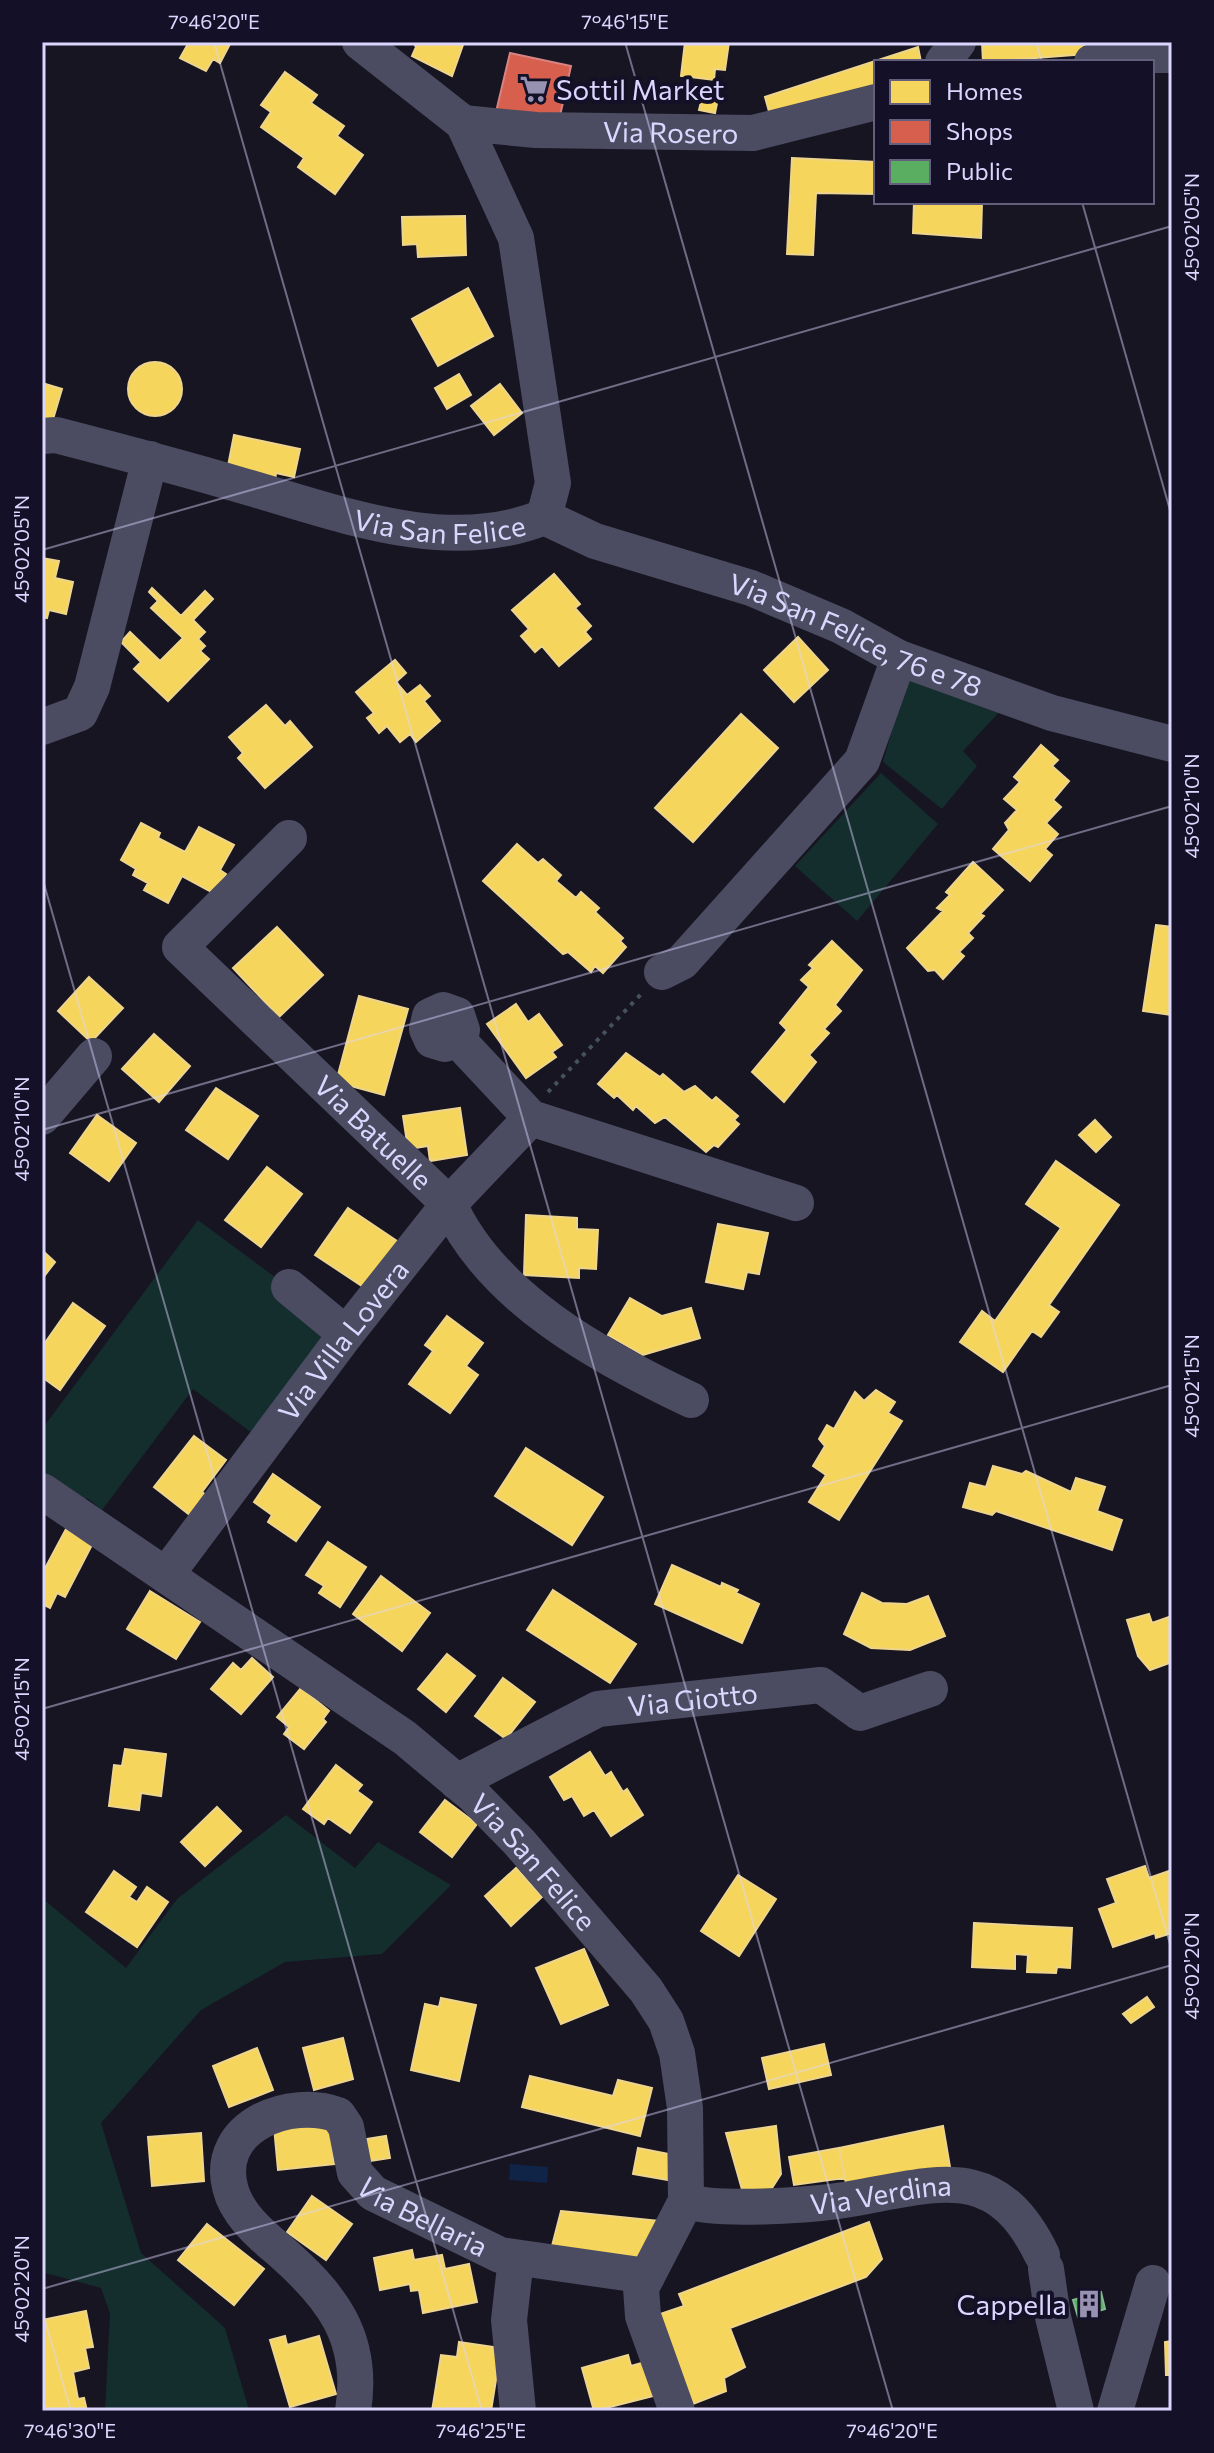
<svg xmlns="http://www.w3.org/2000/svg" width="1214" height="2453" viewBox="0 0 1214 2453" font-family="Commissioner,sans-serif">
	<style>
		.green { fill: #142d2d }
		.water { fill: #102447 }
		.homes { fill: #f6d55c; stroke: #eed58d; stroke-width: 2 }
		.shops { fill: #d6604d; stroke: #d88382; stroke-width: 2 }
		.public { fill: #5aae61; stroke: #81ba90; stroke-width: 2 }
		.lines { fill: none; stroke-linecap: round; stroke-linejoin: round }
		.path { stroke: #46515f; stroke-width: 4; stroke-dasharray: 4 6; stroke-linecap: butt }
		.minor { stroke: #4b4b62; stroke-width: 36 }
		.ticks { fill: none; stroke: #dbd6fe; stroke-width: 2; stroke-opacity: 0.45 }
		.labels { text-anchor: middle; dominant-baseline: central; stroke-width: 8; stroke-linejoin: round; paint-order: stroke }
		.poi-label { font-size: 28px; fill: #dbd6fe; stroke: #141027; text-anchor: start }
		.street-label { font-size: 28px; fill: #dbd6fe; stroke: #141027 }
		.neatline { fill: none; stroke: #dbd6fe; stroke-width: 3 }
		.ticks-label { font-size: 20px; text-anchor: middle; fill: #dbd6fe }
	</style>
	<rect width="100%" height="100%" fill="#181522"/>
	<path class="green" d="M908,675L1004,707L963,751L977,766L942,809L883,762Z
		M881,773L938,824L857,921L795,866Z
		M198,1220L283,1283L331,1336L256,1436L193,1389L102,1510L87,1498L83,1503L42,1473V1429Z
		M286,1815L355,1868L378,1842L451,1885L382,1954L285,1962L201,2010L101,2123L141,2253L225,2328L249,2410L105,2411L110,2313L101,2288L42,2272V1898L126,1968L177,1899Z"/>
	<path class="water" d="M510,2164L548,2167L547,2183L509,2180Z"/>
	<path class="homes" d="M189,42H231L220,63L213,59L206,71L180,58Z
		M413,42H464L452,76L412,56L416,47Z
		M685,42H729L725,70L715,69L714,80L681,76Z
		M982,42H1112V52L983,62Z
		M918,47L921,62H876V93L770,115L765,97Z
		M285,72L317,95L311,103L344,126L337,136L363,155L335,194L298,167L304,158L261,127L271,112L261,105Z
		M705,86L720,89L715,113L699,110Z
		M792,158L876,162V194L816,193L813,255L787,254Z
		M914,202H982L981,238L913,233Z
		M465,216L466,255L418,257L417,244L403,245L402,217Z
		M468,288L493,336L438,366L412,319Z
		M128 389a27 27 0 1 1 54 0a27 27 0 1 1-54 0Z
		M459,374L471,395L447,409L435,388Z
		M42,383L62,389L51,426L42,424Z
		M500,384L522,413L494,435L471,406Z
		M234,435L300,449L294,477L276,473L275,481L227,471Z
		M42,558L59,561L55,578L73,582L66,614L49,610L47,618L42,617Z
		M554,574L580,604L575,608L591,626L585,632L591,639L559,666L542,646L535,652L521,636L529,629L512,610Z
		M152,588L181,616L205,591L213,599L193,620L205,632L198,639L205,646L200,651L209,659L168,701L134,669L141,662L121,642L130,632L160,661L183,638L151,608L158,601L149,592Z
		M798,637L828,670L794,702L764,670Z
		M395,660L406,673L396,682L407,695L420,685L430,696L424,701L440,721L416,742L410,734L400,742L387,726L379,733L367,718L374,713L356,692Z
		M266,705L285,726L290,721L312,747L265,788L238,758L243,753L229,737Z
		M741,714L778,748L693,842L655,808Z
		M1041,745L1058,760L1052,766L1069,781L1053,800L1061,807L1046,823L1058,834L1045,849L1052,855L1030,881L993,849L1009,830L1005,823L1017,810L1004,799L1020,782L1014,777Z
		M141,823L160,833L158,838L185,852L199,827L234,845L220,870L226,874L215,894L182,876L168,903L144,890L148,883L133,875L136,869L121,860Z
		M517,844L538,863L543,859L561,875L556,881L576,898L581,892L599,908L595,912L623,938L620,941L626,947L603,973L595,966L591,972L568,952L563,954L483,881Z
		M973,862L1003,890L980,914L984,916L968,933L973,938L959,952L964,956L943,979L935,970L928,971L907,948L943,911L937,908L950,895L946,892Z
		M1156,925L1172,927V1015L1143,1011Z
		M277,927L323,975L279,1017L233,968Z
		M832,941L862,970L835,1005L841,1011L824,1029L829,1033L809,1055L816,1062L784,1102L752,1072L787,1030L780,1023L809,987L801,980L813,968L809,965Z
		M89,977L123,1008L91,1042L58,1011Z
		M359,996L408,1009L384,1095L336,1082Z
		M516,1004L528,1022L539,1014L562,1045L552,1052L556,1057L526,1078L487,1024Z
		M154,1034L190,1066L159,1102L122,1069Z
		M626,1053L660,1077L663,1074L684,1092L695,1086L712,1101L716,1097L738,1116L734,1120L739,1124L718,1147L714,1145L706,1152L665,1117L655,1123L636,1106L633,1110L617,1095L614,1098L598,1084Z
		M216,1088L258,1116L228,1159L186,1130Z
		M460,1108L467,1155L430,1161L428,1146L408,1149L403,1116Z
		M97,1115L136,1143L109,1181L70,1153Z
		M1095,1120L1111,1137L1096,1152L1079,1135Z
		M1056,1161L1119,1205L1049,1305L1059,1312L1041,1337L1032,1331L1003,1372L960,1342L982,1311L995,1321L1061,1228L1026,1204Z
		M267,1167L302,1194L261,1247L225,1220Z
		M348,1208L400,1243L368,1290L315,1255Z
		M526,1215L577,1218V1229L598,1230L596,1269L579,1268V1278L524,1275Z
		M718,1224L768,1233L759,1274L747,1272L743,1289L706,1282Z
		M42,1250L55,1262L42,1279Z
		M630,1298L662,1316L691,1308L700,1338L643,1355L608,1335Z
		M73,1303L105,1326L60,1390L42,1377V1347Z
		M447,1316L483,1343L466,1366L478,1375L450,1413L409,1384L433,1351L425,1345Z
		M876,1390L895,1402L888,1413L902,1421L839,1520L809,1502L826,1475L813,1466L825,1446L819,1439L827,1425L834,1429L855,1392L864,1401Z
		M194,1436L226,1460L202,1492L211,1499L195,1519L154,1487Z
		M526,1448L603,1497L572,1545L495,1496Z
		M993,1466L1022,1474L1026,1471L1071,1492L1076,1478L1105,1487L1097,1511L1122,1520L1112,1550L996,1511L992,1515L963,1507L970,1483L986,1487Z
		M273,1474L320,1507L296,1541L268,1522L272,1515L254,1502Z
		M66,1529L93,1543L65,1597L57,1593L50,1608L42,1604V1574Z
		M328,1542L366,1567L340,1607L319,1593L324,1586L306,1575Z
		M672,1565L721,1587L722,1583L738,1590L736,1593L759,1604L742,1643L655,1604Z
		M381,1576L430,1613L402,1651L353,1614Z
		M553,1590L636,1644L610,1683L527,1630Z
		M150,1591L200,1622L176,1659L127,1629Z
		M862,1593L882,1603L907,1604L928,1596L945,1636L910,1650L871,1648L844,1634Z
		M1149,1614L1152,1623L1172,1616V1662L1150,1670L1138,1656L1127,1620Z
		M447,1654L475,1676L446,1712L418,1689Z
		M252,1658L273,1677L241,1714L211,1689L233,1663L241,1670Z
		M503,1678L535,1702L506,1739L475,1716Z
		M301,1688L329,1711L323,1719L326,1722L304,1749L284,1734L289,1727L277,1717Z
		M125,1749L166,1754L161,1796L141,1793L139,1810L109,1806L114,1765L122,1766Z
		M590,1752L605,1776L611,1772L623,1792L627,1789L643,1815L611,1836L594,1810L584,1816L572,1796L564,1800L550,1777Z
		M336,1765L362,1785L357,1791L372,1802L350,1833L328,1818L324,1824L303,1809Z
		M445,1800L477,1824L452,1857L420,1832Z
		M217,1807L241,1831L205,1866L181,1842Z
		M1145,1866L1149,1878L1172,1870V1933L1156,1938L1155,1933L1113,1947L1099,1909L1116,1903L1107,1879Z
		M516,1868L542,1897L511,1926L485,1896Z
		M114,1871L136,1887L129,1897L137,1902L147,1887L168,1902L137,1947L86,1912Z
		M738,1875L776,1899L739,1956L701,1931Z
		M974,1923L1072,1928L1070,1968L1057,1967L1056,1973L1027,1972L1028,1955L1015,1954V1969L972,1967Z
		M584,1949L608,2005L561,2024L536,1968Z
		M1147,1997L1154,2007L1131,2023L1123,2014Z
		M441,1998L476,2005L459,2081L411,2070L425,2004L439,2007Z
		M343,2038L353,2079L314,2090L303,2048Z
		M824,2044L831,2075L769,2089L762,2058Z
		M257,2048L273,2090L229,2107L213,2066Z
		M530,2076L613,2096L618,2080L652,2088L640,2136L522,2107Z
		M330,2121L334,2164L278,2170L274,2127Z
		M776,2126L781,2174L770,2191L743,2193L726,2133Z
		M943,2126L950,2167L847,2189L839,2148Z
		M201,2133L204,2181L152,2186L148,2137Z
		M386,2136L390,2158L363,2162L360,2140Z
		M638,2148L679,2156L674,2181L633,2174Z
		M839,2148L845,2178L794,2185L789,2157Z
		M312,2196L352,2224L326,2260L287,2232Z
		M561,2211L661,2221L645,2260L551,2250Z
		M869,2222L882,2259L866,2277L730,2328L745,2367L724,2378L726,2391L693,2404L657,2315L684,2306L679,2294Z
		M207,2224L264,2269L234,2305L178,2260Z
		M412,2250L414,2260L442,2255L445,2269L469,2264L477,2302L423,2313L419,2290L411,2291L410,2284L380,2290L374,2258Z
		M86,2311L93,2347L85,2348L89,2368L73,2372L78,2399L84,2398L87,2411H42V2320Z
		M285,2336L287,2345L319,2336L336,2394L290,2407L270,2340Z
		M1172,2341V2375H1166L1165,2342Z
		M459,2342L501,2348L491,2411H432L441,2355L457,2357Z
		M628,2355L631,2366L652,2360L661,2394L594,2411L582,2368Z"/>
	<path class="shops" d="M510,53L571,66L558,125L496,112Z"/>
	<path class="public" d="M1101,2292L1105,2309L1078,2317L1073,2300Z"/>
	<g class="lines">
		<path class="path" d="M548,1092L644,991"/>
		<g class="minor">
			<path d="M943,62L958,42"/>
			<path d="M1092,62L1140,55H1172"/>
			<path id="s1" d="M463,123L536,130L753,133L876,102"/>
			<path id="s2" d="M42,436L56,435C118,451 179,467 240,485C336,512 446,557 544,517L553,483L516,238L463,123L360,42"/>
			<path id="s3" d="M544,517L595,541L751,588L841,626L899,658L1052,713L1172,744"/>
			<path d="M42,727L80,713L92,687L150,459"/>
			<path id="s4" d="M289,838L180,947L449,1204C491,1298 602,1358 691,1400"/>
			<path d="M662,972L682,962L862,761L899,658"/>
			<path d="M457,1039L462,1030L457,1015L443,1010L430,1016L427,1029L432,1040L445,1044L457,1039L531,1118L796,1203"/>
			<path d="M42,1117L94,1056"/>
			<path d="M289,1287L346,1334"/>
			<path id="s5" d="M42,1491L405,1738L473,1795L519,1842L646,1990L666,2021L677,2053L685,2108L686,2201L641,2288L643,2316L677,2411"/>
			<path id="s6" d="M166,1575L346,1334L449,1204L531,1118"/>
			<path id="s7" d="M457,1782L598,1709L821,1685L860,1713L930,1689"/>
			<path id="s8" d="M686,2201C719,2212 819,2205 856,2198C941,2183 997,2162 1042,2255"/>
			<path d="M516,2258L509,2320L518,2411"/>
			<path d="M1046,2269L1053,2317L1076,2411"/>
			<path id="s9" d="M353,2411C365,2337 331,2295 278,2249C259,2233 236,2213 230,2187C215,2126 290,2097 338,2115L346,2127L355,2173L373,2193L500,2255L647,2276"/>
			<path d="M1115,2411L1153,2283"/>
		</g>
	</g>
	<path class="ticks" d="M214,42L893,2411M625,42L1172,1951M1036,42L1042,62M1082,202L1172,517M42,550L1172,226M42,877L482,2411M42,1130L1172,806M42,1709L1172,1385M42,2289L1172,1965M42,2310L71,2411"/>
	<defs>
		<symbol id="supermarket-bare" viewBox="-9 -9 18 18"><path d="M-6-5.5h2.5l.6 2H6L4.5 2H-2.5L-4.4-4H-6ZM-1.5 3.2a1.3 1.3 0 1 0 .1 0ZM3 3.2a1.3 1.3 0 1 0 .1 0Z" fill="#9792b1" stroke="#141027" stroke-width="2.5" paint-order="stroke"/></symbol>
		<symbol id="building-bare" viewBox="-9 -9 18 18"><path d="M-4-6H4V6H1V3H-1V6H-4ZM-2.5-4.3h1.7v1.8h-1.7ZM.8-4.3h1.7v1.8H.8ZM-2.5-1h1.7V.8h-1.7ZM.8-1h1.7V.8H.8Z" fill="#9792b1" stroke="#141027" stroke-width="2.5" paint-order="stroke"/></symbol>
	</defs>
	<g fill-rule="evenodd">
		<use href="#supermarket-bare" x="514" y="69" width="40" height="40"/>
		<use href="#building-bare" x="1069" y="2284" width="40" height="40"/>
	</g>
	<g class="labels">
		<g class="poi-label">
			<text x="556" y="89">Sottil Market</text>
			<text x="1067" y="2304" text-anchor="end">Cappella</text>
		</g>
		<g class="street-label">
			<text stroke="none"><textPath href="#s1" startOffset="208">Via Rosero</textPath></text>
			<text stroke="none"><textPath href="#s2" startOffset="410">Via San Felice</textPath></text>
			<text stroke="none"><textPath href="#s3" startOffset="334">Via San Felice, 76 e 78</textPath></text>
			<text stroke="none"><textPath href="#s4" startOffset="422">Via Batuelle</textPath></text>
			<text stroke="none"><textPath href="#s6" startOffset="294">Via Villa Lovera</textPath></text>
			<text stroke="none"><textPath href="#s7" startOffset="254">Via Giotto</textPath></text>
			<text stroke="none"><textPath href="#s5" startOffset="618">Via San Felice</textPath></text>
			<text stroke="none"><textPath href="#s8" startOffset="196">Via Verdina</textPath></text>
			<text stroke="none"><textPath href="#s9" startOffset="570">Via Bellaria</textPath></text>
		</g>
	</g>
	<rect width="1214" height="2453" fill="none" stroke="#141027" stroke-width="88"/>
	<rect x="874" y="60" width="280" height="144" fill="#141027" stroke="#645f7d" stroke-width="2"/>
	<rect x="890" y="80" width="40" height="24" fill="#f6d55c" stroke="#645f7d" stroke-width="2"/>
	<text x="946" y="100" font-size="24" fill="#dbd6fe">Homes</text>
	<rect x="890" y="120" width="40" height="24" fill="#d6604d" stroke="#645f7d" stroke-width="2"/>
	<text x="946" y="140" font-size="24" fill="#dbd6fe">Shops</text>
	<rect x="890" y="160" width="40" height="24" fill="#5aae61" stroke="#645f7d" stroke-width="2"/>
	<text x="946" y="180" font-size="24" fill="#dbd6fe">Public</text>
	<rect x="44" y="44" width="1126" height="2365" class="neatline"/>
	<g class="ticks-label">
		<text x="214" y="29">7°46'20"E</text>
		<text x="625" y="29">7°46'15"E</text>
		<text transform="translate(1192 227) rotate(-90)" y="7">45°02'05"N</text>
		<text transform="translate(22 549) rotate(-90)" y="7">45°02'05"N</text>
		<text transform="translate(1192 806) rotate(-90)" y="7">45°02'10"N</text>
		<text transform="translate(22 1129) rotate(-90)" y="7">45°02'10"N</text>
		<text transform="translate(1192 1386) rotate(-90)" y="7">45°02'15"N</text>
		<text transform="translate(22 1709) rotate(-90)" y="7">45°02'15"N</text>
		<text transform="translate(1192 1966) rotate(-90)" y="7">45°02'20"N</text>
		<text transform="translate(22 2289) rotate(-90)" y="7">45°02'20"N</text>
		<text x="70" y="2438">7°46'30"E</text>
		<text x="481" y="2438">7°46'25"E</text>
		<text x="892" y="2438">7°46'20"E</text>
	</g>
</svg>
